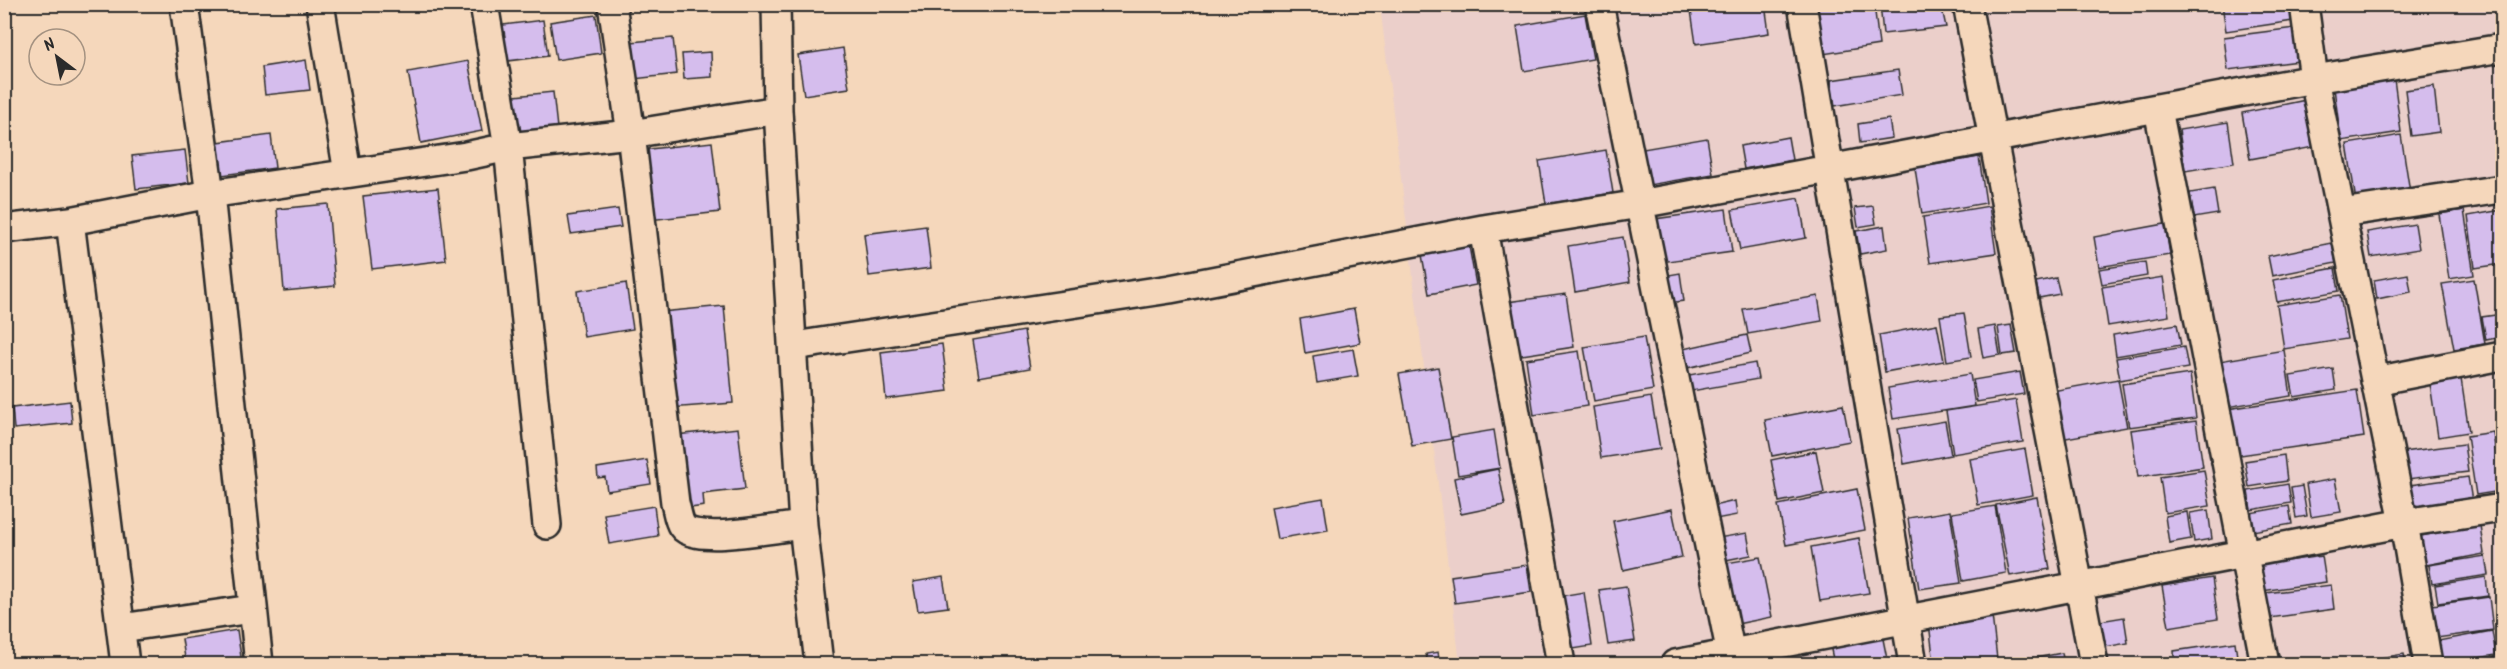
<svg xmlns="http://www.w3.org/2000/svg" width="2507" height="669" viewBox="0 0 2507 669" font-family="Kalam,sans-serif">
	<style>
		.built { fill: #ebcfca }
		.building { fill: #d5bded; stroke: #2b2b2b; stroke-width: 1.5 }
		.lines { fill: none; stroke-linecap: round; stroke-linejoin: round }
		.minor-casing { stroke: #2b2b2b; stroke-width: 32 }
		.minor { stroke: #f5d7bb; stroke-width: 27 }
	</style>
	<rect width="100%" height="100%" fill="#f5d7bb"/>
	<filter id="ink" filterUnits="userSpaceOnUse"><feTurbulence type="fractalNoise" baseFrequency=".0167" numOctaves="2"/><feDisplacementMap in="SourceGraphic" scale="12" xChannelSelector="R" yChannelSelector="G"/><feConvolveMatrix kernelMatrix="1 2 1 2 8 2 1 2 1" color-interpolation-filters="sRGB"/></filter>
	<g filter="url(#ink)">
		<path class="built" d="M2488,4L2489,13L2502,11V664H1460L1380,5Z"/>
		<path class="building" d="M1690,4H1765L1769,33L1696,44Z
			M1834,4H1874L1879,45L1817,55L1810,9Z
			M1880,4H1941L1946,27L1883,34Z
			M2222,4H2291L2293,21L2226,31Z
			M1585,14L1593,59L1524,71L1517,26Z
			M596,15L601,53L556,60L550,22Z
			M543,20L548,56L500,62L496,26Z
			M2295,28L2299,61L2228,70L2224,37Z
			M673,38L677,74L634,79L631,42Z
			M843,48L849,88L804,95L798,55Z
			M711,52L712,77L684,79L682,54Z
			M306,60L310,90L265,95L262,67Z
			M468,61L482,131L421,143L408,72Z
			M1898,70L1902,95L1835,106L1831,80Z
			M2394,79L2401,132L2341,141L2334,88Z
			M2434,86L2439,132L2411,136L2405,90Z
			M553,92L557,128L510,134L505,97Z
			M2306,100L2314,147L2250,159L2242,113Z
			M1889,119L1892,138L1860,143L1858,124Z
			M2228,122L2234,163L2185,171L2179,130Z
			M271,135L275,168L222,175L218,142Z
			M2401,135L2410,192L2356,201L2347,144Z
			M1788,137L1792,160L1744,169L1740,146Z
			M1707,138L1713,174L1643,186L1637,150Z
			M712,142L720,212L649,220L641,150Z
			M185,150L189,183L136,189L132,156Z
			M1606,150L1613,193L1546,204L1539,161Z
			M1979,157L1986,203L1922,214L1915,168Z
			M438,188L446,260L372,269L363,196Z
			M2214,189L2218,214L2194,218L2190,193Z
			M1799,198L1806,238L1740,250L1732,210Z
			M328,204L335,286L284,291L277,209Z
			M1873,206L1876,224L1858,227L1855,208Z
			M1989,206L1996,253L1930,263L1923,217Z
			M618,209L621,227L571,234L568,216Z
			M1726,209L1732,252L1661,262L1655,219Z
			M2464,210L2474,275L2449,279L2439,214Z
			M2502,210V264L2475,268L2468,216Z
			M2165,224L2170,255L2099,267L2094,237Z
			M2415,224L2419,249L2371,257L2367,232Z
			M926,226L931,268L869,276L864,234Z
			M1884,226L1887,249L1860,254L1856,231Z
			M1623,237L1630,282L1575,292L1568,246Z
			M2332,243L2336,263L2272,276L2268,256Z
			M1469,246L1476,285L1429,294L1422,255Z
			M2145,262L2147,276L2102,284L2099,269Z
			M2335,268L2339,291L2277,302L2273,280Z
			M1680,273L1684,301L1667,303L1663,276Z
			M2408,274L2411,292L2377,299L2374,280Z
			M2163,277L2169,316L2108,326L2102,287Z
			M2056,278L2060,294L2039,298L2036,282Z
			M2474,279L2485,344L2454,349L2442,284Z
			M626,283L633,329L584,337L577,291Z
			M1566,294L1574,347L1515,356L1507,302Z
			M2340,295L2347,339L2284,349L2277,305Z
			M1818,296L1822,321L1748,334L1743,309Z
			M724,306L733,403L670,408L661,312Z
			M1354,309L1360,343L1305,353L1300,319Z
			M1964,313L1971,357L1947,361L1940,316Z
			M2502,314V337L2486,340L2482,317Z
			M1937,324L1944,361L1885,372L1879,335Z
			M2177,324L2181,345L2116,356L2113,335Z
			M2011,325L2016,353L2002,355L1998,327Z
			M1995,326L2000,355L1983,358L1978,329Z
			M1024,331L1030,368L979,377L973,340Z
			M1747,335L1751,353L1687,368L1683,349Z
			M1644,337L1653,390L1594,401L1584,347Z
			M942,344L948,391L886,399L881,352Z
			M2184,347L2188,368L2120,380L2116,358Z
			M1353,349L1358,376L1317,383L1313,356Z
			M2284,350L2291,396L2227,407L2219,361Z
			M1579,351L1587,406L1534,415L1526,359Z
			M1755,363L1758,379L1692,391L1689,375Z
			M1438,367L1451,439L1412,446L1399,374Z
			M2333,369L2336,390L2294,397L2290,376Z
			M2020,372L2024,394L1977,402L1973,380Z
			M2460,372L2469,432L2438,437L2429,377Z
			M1970,374L1975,406L1893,419L1888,388Z
			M2190,374L2196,418L2129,427L2122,384Z
			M2118,379L2127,427L2061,439L2052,391Z
			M2357,390L2364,437L2234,456L2227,409Z
			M1651,397L1660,449L1601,458L1593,407Z
			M2016,400L2023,442L1953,454L1946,411Z
			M70,401L72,423L14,429L12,408Z
			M1843,405L1850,441L1772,456L1765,420Z
			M1945,421L1951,455L1904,464L1898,429Z
			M2196,421L2203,467L2138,477L2131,430Z
			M738,428L745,489L703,494L704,506L684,509L676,435Z
			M1494,430L1500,468L1458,475L1452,437Z
			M2493,432L2501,491L2476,495L2467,436Z
			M2464,444L2468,472L2407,479L2403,452Z
			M2025,449L2033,495L1978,505L1970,459Z
			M1816,451L1824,493L1779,502L1771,460Z
			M2284,455L2287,481L2249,487L2245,461Z
			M647,460L651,484L607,491L605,477L598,478L597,468Z
			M1498,469L1505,505L1461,514L1454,478Z
			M2204,470L2210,506L2165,513L2160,477Z
			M2468,477L2472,501L2413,510L2410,485Z
			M2335,479L2341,512L2311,517L2306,484Z
			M2288,484L2291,503L2251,510L2248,491Z
			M2302,486L2307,516L2296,518L2291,488Z
			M1857,489L1865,530L1786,545L1778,505Z
			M2037,497L2050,569L2010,576L1996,505Z
			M1323,498L1328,530L1277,539L1271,507Z
			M1735,501L1737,515L1716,519L1713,506Z
			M654,506L658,536L609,544L604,514Z
			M1995,506L2006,573L1963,581L1952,513Z
			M2289,506L2292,524L2253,531L2250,513Z
			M1672,509L1682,557L1623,570L1613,521Z
			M2208,510L2212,539L2194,542L2190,513Z
			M1950,511L1961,583L1919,589L1908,518Z
			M2187,512L2191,539L2169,543L2165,516Z
			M2480,525L2484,554L2426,565L2421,536Z
			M1747,533L1751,555L1716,562L1712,539Z
			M1859,538L1869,593L1820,601L1811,547Z
			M2322,556L2326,582L2262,591L2258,565Z
			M2485,556L2488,575L2432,584L2429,565Z
			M1760,557L1772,617L1727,626L1715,565Z
			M1527,565L1531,592L1455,603L1451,576Z
			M943,577L948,607L918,611L913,582Z
			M2486,577L2488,596L2438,603L2435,585Z
			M2212,578L2218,619L2169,627L2162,586Z
			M2331,585L2334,609L2270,618L2266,593Z
			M1626,586L1635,641L1608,645L1599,590Z
			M1584,592L1592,646L1567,650L1560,596Z
			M2489,597L2493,630L2437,638L2432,605Z
			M1992,615L1997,659L1934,664L1929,623Z
			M2124,617L2128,643L2105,647L2100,621Z
			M237,630L242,664H186L182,639Z
			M2492,631L2496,655L2442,664L2438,641Z
			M1882,634L1888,664H1834L1830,645Z
			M2235,642L2238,664H2175L2174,651Z
			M1438,652L1440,664H1428L1426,654Z
			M2062,653L2064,664H2003Z
			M2404,654L2406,664H2343Z
			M2495,657L2496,664H2449Z"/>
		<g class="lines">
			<defs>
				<path id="minor" d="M184,4L210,194L259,664
					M320,4L348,173
					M484,4L508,147L547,525
					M612,4L631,134L675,503C677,510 678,520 682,526C694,545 781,527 803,525
					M776,4L778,110L803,525L819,664
					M1599,4L1733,664
					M1802,4L1913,664
					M1967,4L2094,664
					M2304,4L2314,79L2502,48
					M2158,109L2265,664
					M2341,213L2502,189
					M70,221L125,664
					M4,229L70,221L210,194L466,156L508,147L631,134L778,110
					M794,346L1170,289L1483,229
					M2375,381L2502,356
					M121,628L252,609
					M1561,664L1483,229L1640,204L2314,79L2404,523L2428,664
					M1675,664L2404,523L2502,508"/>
			</defs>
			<use href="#minor" class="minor-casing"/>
			<use href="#minor" class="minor"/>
		</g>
	</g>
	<rect width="2507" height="669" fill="none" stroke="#f5d7bb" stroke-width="24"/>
	<rect x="12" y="12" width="2483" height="645" fill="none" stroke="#2b2b2b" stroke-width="2" filter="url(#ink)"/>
	<g transform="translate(57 57) rotate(328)"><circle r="28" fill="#f5d7bb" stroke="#a49281" stroke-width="1.5"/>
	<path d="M0-4.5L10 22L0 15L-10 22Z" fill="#2b2b2b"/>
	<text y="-9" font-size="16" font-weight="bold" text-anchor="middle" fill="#2b2b2b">N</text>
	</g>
</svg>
